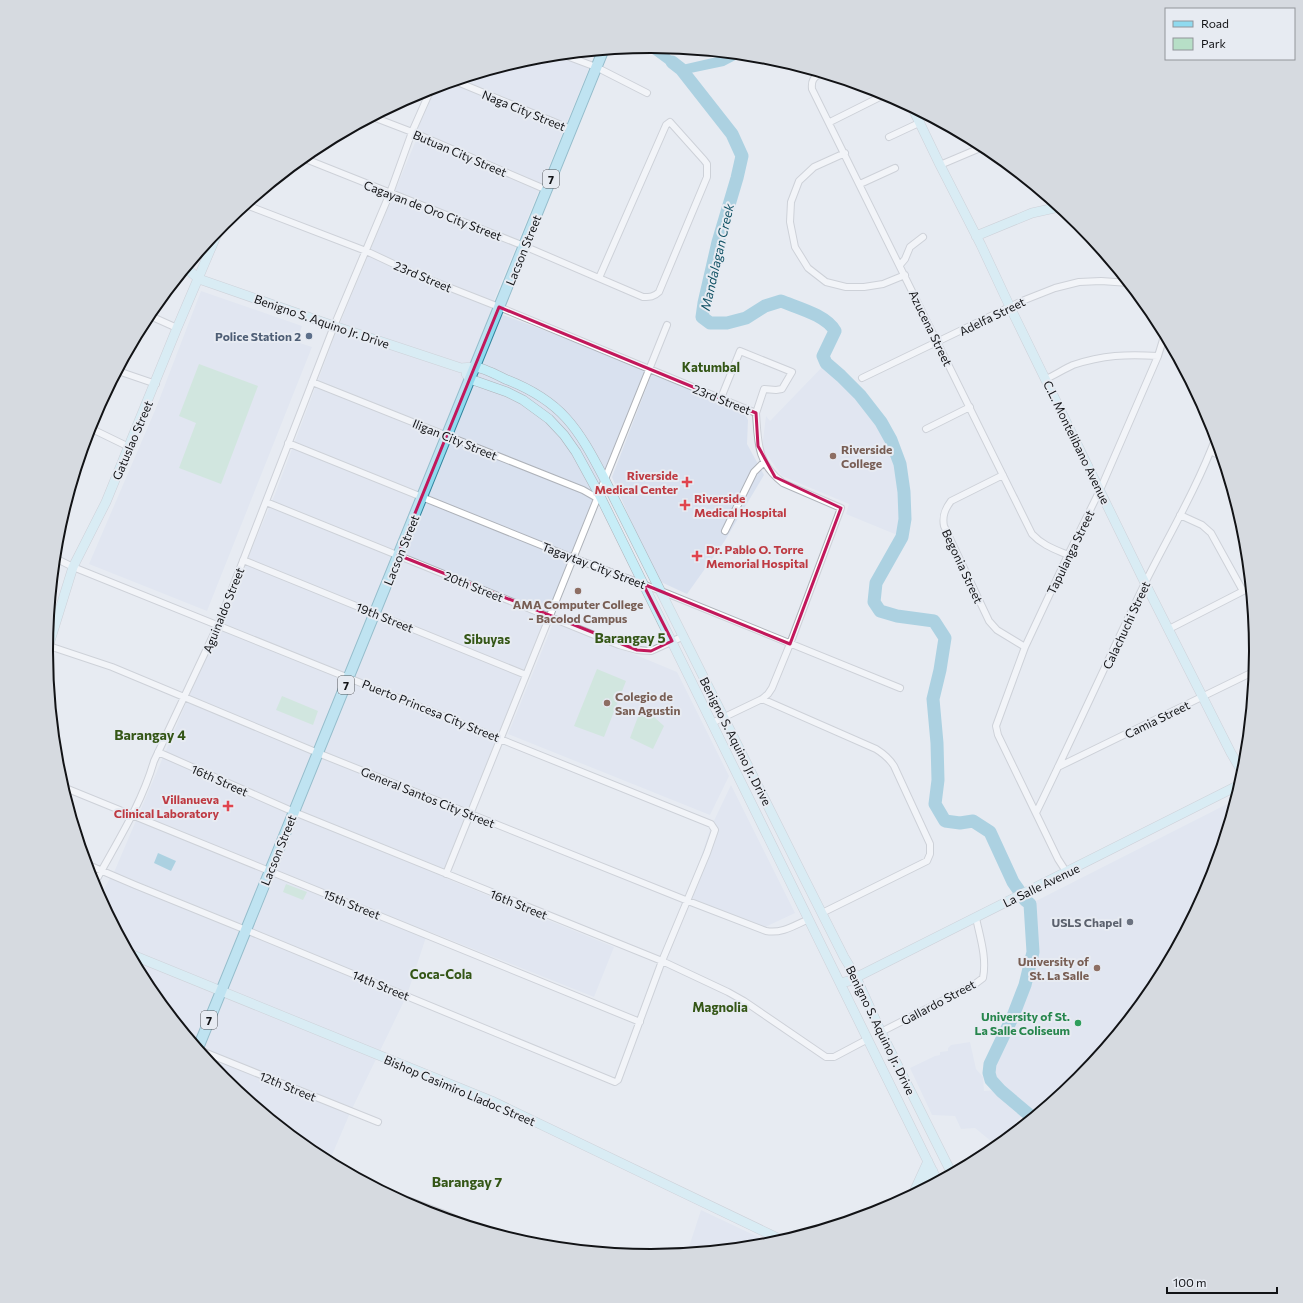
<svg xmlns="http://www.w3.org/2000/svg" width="1303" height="1303" viewBox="0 0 1303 1303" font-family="Commissioner,sans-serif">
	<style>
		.built { fill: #d9e1ef }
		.green { fill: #b7dfc7 }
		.water { fill: #65b2cd }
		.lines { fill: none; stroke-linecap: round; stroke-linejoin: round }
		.river { stroke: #65b2cd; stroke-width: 13 }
		.street-casing { stroke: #aeb2b9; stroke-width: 8 }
		.secondary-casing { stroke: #aeb2b9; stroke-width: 10 }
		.primary-casing { stroke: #32859d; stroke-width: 12 }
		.street { stroke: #fff; stroke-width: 6 }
		.secondary { stroke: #c7edf7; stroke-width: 9 }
		.primary { stroke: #8fdaef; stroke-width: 10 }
		.marked { fill: none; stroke: #c2185b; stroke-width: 3; stroke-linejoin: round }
		.service-dot { fill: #5c6f8a; stroke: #e7ebf2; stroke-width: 1.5 }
		.education-dot { fill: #8d6e63; stroke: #e7ebf2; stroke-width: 1.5 }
		.health-dot { fill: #e0444e; stroke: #e7ebf2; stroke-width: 1.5 }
		.worship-dot { fill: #6b7280; stroke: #e7ebf2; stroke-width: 1.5 }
		.leisure-dot { fill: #2e9e5b; stroke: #e7ebf2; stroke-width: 1.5 }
		.labels { text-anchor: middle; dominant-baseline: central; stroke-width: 4; stroke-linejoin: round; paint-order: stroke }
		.shield { fill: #e7ebf2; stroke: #525458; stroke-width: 1 }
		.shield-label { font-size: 11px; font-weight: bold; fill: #121316 }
		.street-label { font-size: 12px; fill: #121316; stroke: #e7ebf2 }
		.service-label { font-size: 12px; font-weight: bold; fill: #4e5e75; stroke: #e7ebf2; text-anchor: end }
		.education-label { font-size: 12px; font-weight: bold; fill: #785e54; stroke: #e7ebf2; text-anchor: start }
		.health-label { font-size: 12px; font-weight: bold; fill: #be3a42; stroke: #e7ebf2; text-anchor: end }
		.worship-label { font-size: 12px; font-weight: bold; fill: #5b616d; stroke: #e7ebf2; text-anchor: end }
		.leisure-label { font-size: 12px; font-weight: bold; fill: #27864d; stroke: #e7ebf2; text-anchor: end }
		.water-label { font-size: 13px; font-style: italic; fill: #115265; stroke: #e7ebf2 }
		.neighbourhood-label { font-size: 13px; font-weight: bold; fill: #345616; stroke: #e7ebf2 }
		.quarter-label { font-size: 14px; font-weight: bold; fill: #345616; stroke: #e7ebf2 }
		.rim { fill: none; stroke: #121316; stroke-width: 2 }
	</style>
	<rect width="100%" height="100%" fill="#e7ebf2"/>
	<path class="built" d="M560,55L590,66L490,310L649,370L445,878L614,947L594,997L428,931L407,995L350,1113L329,1162L315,1155L223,1079L148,988L99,897L115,870L275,494L335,335L419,133L416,131L436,87L534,58Z
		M201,291L302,326L297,342L312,347L207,611L89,564L156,408Z
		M826,363L841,376L860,395L881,422L891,440L900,464L904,492L905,519L902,537L846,514L849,504L782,476L762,448L766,416L770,421Z
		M652,373L733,405L744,412L748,420L747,444L764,475L724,542L687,594L661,582L640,542L612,477Z
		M554,621L677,672L729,776L710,815L508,734Z
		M731,785L795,913L761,929L687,898L711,827Z
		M1237,799L1211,883L1155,988L1079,1080L1033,1118L1001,1091L991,1080L989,1073L990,1064L1013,1016L1025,985L1033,952L1030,904Z
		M970,1042L976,1069L983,1077L984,1091L997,1090L1023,1114L998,1147L975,1128L961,1129L955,1116L932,1115L910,1068L935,1056L940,1055V1052L948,1051V1048L951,1045Z
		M701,1210L773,1244L687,1253Z"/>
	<path class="green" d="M199,364L258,386L221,484L179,468L196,423L179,416Z
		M597,669L626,681L604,737L574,726Z
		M282,696L318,711L313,725L276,710Z
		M642,706L664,726L653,749L630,738Z
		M286,884L307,892L303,900L283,892Z"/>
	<path class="water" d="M652,46L661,47L682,65L730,54L745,55L724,66L681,75L643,47Z
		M158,853L176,861L171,871L154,863Z"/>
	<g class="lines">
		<path class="river" d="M672,62L681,69L732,134L742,156L737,178L718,242L704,303L702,317L710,323H727L746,318L765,306L781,301C798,308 826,315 835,331L823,356L826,363L841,376L860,395L881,422L891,440L900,464L904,492L905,519L902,537L876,583L874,602L880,611L897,616L934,621L945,638L940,670L933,699L937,743L938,780L935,804L945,821L960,823L973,821L990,832L1013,882L1020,892
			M1025,900L1030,904L1033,952L1025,985L1013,1016L990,1064L989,1073L991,1080L1001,1091L1033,1118"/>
		<defs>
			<path id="street" d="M564,55L596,67L647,93
				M820,73C814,78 811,80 812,89L1032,534C1042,545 1054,549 1068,555
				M455,81L571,129
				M373,117L412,132L547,190
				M830,122L886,94
				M889,137L919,123
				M845,153L814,167L799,181L791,202L790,222L795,247L808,268L826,282L846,287H864L883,284L905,275
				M303,158L524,246L643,297C650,297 654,297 659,292L707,177V164L704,160L670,122L666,125L599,278
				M940,165L985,146
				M860,184L895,168
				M246,205L366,251L415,274L499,307L756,413C758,443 757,463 783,483L841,508L790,644L772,688L768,694L762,699L712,723
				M900,265L905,259L910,247L923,237
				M148,315L177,328
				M118,371L156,384
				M862,378L1022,301L1055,288L1079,282L1101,281L1129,283
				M1046,379C1055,375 1064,369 1073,365C1103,355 1127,354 1158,356
				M312,382L583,490L597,498
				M721,398L740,351L792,372L782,389L776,390L764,389L756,413
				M926,429L970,407
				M94,430L129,447
				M288,443L573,558L661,591L900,688
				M1211,451L1222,457
				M1003,475L951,501C945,509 942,516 944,526L989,621L997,630L1025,647
				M266,502L619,645L637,650L651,651L684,636
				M1180,515L1202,525L1211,533L1243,591
				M725,531L754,472L764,462
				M55,558L73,567L711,824L715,830L707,853L662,961L618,1080L615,1082L246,930L135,885L86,864
				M243,560L526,675
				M1169,629L1251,587
				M49,646L112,667L318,753L688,901L766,931C782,934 795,925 809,919
				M762,699L876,749C884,754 889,758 894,766L930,844V854L927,861L822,913
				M158,752L294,812L662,961L728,992L744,1001L826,1057H834L868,1039
				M1058,767L1255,671
				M63,787L640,1022
				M1036,813C1073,737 1108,659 1145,583C1169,535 1197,488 1216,437
				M1067,873L1058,859L998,735L996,726L1025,647L1068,555L1100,490L1158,356L1165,333
				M446,874L667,325
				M93,886C115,845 141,806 154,761L218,625L334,326L390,193L412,132L431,89
				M881,1032L975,984L983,978C987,958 980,937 976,918
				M199,1050L378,1122
				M381,1190L447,1215L475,1228"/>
			<path id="secondary" d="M912,107L940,165L981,245L1010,307L1145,583L1231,753L1244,775
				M976,236L1032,213L1059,207
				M186,268L199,279L334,326L461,368C465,368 470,367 474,367C482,367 497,375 505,379C562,401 578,428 605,480L802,874L844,957L856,977L881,1032L952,1174
				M466,374L470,379L507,392L523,400L549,419L564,435L576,452L599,494L938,1182
				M46,654L73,567L106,502L177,328L220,227
				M130,954L494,1102L784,1241
				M840,983L849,981L1241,784
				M924,1189L933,1171
				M912,1196L928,1161"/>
			<path id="primary" d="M198,1048L603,51"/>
		</defs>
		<use href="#street" class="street-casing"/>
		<use href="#secondary" class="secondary-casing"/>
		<use href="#primary" class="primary-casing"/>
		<use href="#street" class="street"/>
		<use href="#secondary" class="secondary"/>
		<use href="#primary" class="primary"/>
	</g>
	<path d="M0 0H1303V1303H0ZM499,307L756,413L758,446L775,477L841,508L790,644L643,584L672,641L651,651L637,650L398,555Z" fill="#e7ebf2" fill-opacity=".55" fill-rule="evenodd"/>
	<path class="marked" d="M499,307L756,413L758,446L775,477L841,508L790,644L643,584L672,641L651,651L637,650L398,555Z"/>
	<circle class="service-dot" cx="309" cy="336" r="4"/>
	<g class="education-dot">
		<circle cx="833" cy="456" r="4"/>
		<circle cx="578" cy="591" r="4"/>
		<circle cx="607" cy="703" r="4"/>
		<circle cx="1097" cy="968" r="4"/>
	</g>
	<g class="health-dot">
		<path d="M685 476h4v4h4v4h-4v4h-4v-4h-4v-4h4z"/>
		<path d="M683 499h4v4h4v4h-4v4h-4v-4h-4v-4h4z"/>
		<path d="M695 550h4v4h4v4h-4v4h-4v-4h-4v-4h4z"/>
		<path d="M226 800h4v4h4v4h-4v4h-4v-4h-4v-4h4z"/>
	</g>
	<circle class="worship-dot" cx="1130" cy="922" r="4"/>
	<circle class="leisure-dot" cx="1078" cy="1023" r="4"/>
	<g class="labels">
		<g class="shield">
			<rect x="543" y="170" width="16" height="18" rx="3"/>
			<rect x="338" y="676" width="16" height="18" rx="3"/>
			<rect x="201" y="1011" width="16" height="18" rx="3"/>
		</g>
		<g class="shield-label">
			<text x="551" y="179">7</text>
			<text x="346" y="685">7</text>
			<text x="209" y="1020">7</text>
		</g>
		<g class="street-label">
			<text transform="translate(524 110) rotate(22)">Naga City Street</text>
			<text transform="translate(460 153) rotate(23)">Butuan City Street</text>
			<text transform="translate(433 210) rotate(21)">Cagayan de Oro City Street</text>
			<text transform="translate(523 250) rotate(-68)">Lacson Street</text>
			<text transform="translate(423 276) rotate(23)">23rd Street</text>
			<text transform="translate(992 316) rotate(-26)">Adelfa Street</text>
			<text transform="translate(322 321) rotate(19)">Benigno S. Aquino Jr. Drive</text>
			<text transform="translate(931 328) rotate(64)">Azucena Street</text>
			<text transform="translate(722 399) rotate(22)">23rd Street</text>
			<text transform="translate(455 439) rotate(22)">Iligan City Street</text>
			<text transform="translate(132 440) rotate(-67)">Gatuslao Street</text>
			<text transform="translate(1077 442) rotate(64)">C.L. Montelibano Avenue</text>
			<text transform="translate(401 550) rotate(-68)">Lacson Street</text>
			<text transform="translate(1070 552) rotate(-64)">Tapulanga Street</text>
			<text transform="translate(594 565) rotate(21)">Tagaytay City Street</text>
			<text transform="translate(963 566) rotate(65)">Begonia Street</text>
			<text transform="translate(474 586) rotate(22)">20th Street</text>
			<text transform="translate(223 610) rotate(-68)">Aguinaldo Street</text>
			<text transform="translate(385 617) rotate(22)">19th Street</text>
			<text transform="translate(1126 625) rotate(-65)">Calachuchi Street</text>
			<text transform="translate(431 710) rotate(22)">Puerto Princesa City Street</text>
			<text transform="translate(1157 719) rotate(-26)">Camia Street</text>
			<text transform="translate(736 741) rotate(63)">Benigno S. Aquino Jr. Drive</text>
			<text transform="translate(220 780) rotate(24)">16th Street</text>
			<text transform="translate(428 797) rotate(22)">General Santos City Street</text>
			<text transform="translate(278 850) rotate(-68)">Lacson Street</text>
			<text transform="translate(1041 885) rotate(-26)">La Salle Avenue</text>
			<text transform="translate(352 904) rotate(22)">15th Street</text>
			<text transform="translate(519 904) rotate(22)">16th Street</text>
			<text transform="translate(381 985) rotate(22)">14th Street</text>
			<text transform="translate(938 1002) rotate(-28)">Gallardo Street</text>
			<text transform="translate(881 1030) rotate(64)">Benigno S. Aquino Jr. Drive</text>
			<text transform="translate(288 1086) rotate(22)">12th Street</text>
			<text transform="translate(460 1090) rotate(23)">Bishop Casimiro Lladoc Street</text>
		</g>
		<g class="service-label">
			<text x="301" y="336">Police Station 2</text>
		</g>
		<g class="education-label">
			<text x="841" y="449">Riverside<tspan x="841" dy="14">College</tspan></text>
			<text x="578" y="604" text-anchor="middle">AMA Computer College<tspan x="578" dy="14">- Bacolod Campus</tspan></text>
			<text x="615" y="696">Colegio de<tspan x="615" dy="14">San Agustin</tspan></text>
			<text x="1089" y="961" text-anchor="end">University of<tspan x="1089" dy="14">St. La Salle</tspan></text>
		</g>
		<g class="health-label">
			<text x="678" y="475">Riverside<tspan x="678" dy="14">Medical Center</tspan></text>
			<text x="694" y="498" text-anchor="start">Riverside<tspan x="694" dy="14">Medical Hospital</tspan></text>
			<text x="706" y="549" text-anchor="start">Dr. Pablo O. Torre<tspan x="706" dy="14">Memorial Hospital</tspan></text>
			<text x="219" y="799">Villanueva<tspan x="219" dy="14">Clinical Laboratory</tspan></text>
		</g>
		<g class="worship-label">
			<text x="1122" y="922">USLS Chapel</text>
		</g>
		<g class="leisure-label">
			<text x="1070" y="1016">University of St.<tspan x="1070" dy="14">La Salle Coliseum</tspan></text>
		</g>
		<g class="water-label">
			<text transform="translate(717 257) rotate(-77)">Mandalagan Creek</text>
		</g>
		<g class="neighbourhood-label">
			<text x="711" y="367">Katumbal</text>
			<text x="487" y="639">Sibuyas</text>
			<text x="441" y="974">Coca-Cola</text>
			<text x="720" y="1007">Magnolia</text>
		</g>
		<g class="quarter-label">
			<text x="630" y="637">Barangay 5</text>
			<text x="150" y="734">Barangay 4</text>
			<text x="467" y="1181">Barangay 7</text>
		</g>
	</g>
	<path d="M0 0H1303V1303H0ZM53 651a598 598 0 1 1 1196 0a598 598 0 1 1-1196 0Z" fill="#d6dae0" fill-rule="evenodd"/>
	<path class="rim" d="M53 651a598 598 0 1 1 1196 0a598 598 0 1 1-1196 0Z"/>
	<rect x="1165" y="8" width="130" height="52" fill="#e7ebf2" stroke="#92959a"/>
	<rect x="1173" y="21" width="20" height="6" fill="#8fdaef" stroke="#92959a"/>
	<text x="1201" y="28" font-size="12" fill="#121316">Road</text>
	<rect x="1173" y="38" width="20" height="12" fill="#b7dfc7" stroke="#92959a"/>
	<text x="1201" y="48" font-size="12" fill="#121316">Park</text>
	<path d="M1167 1287v6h110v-6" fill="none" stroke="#121316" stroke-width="2"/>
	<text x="1173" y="1287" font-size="12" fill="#121316" stroke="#e7ebf2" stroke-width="3" paint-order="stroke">100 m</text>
</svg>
